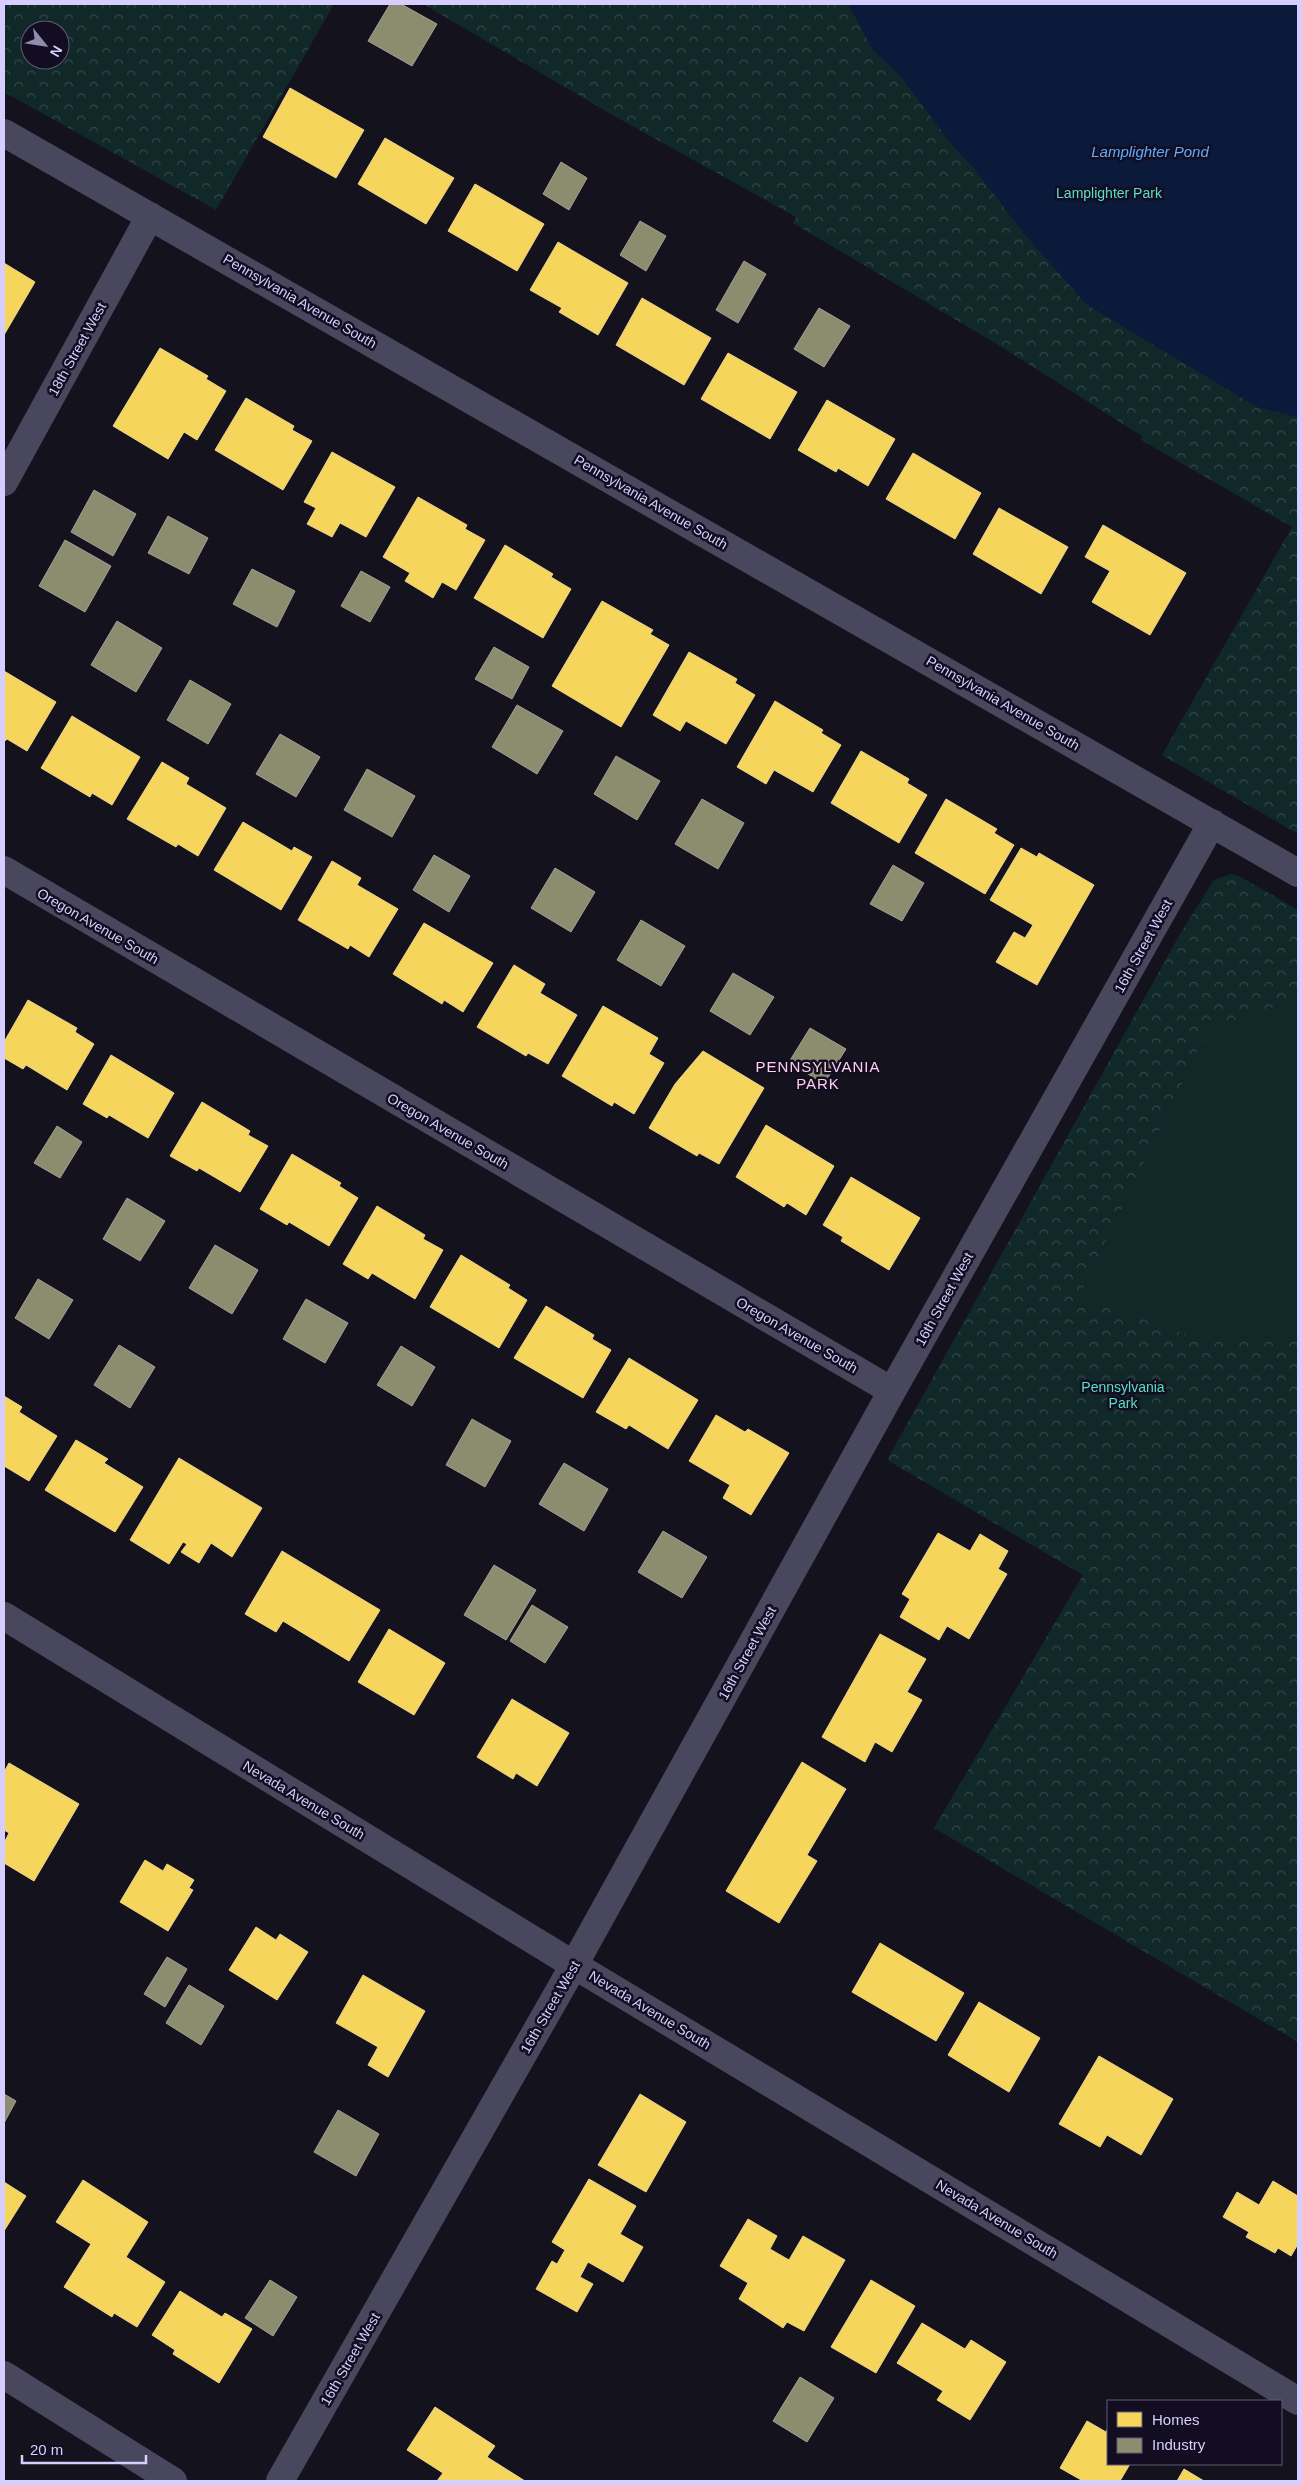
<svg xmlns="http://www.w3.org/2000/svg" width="1302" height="2485" viewBox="0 0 1302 2485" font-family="Helvetica,sans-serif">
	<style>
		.forest { fill: url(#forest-crowns); fill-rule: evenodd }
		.pitch { fill: #112829 }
		.water { fill: #0b193b }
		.homes { fill: #f6d55c; stroke: #ecd38d }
		.industry { fill: #8c8c6e; stroke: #a2a099 }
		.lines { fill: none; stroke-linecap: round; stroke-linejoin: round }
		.minor { stroke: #49475e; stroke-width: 28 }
		.labels { text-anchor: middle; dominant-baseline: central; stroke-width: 5; stroke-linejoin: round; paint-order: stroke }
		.park-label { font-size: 14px; fill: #5bdec3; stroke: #120d21 }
		.street-label { font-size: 14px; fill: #d6cefe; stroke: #120d21 }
		.water-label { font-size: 15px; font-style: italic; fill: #5eacfd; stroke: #120d21 }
		.neighbourhood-label { font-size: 15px; letter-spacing: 1px; fill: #fed0ec; stroke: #120d21 }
	</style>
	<defs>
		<pattern id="forest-crowns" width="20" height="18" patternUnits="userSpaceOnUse" patternTransform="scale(1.25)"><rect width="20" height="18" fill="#112829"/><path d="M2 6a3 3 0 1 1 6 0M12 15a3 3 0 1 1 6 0" fill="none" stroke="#334649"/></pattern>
	</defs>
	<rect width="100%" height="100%" fill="#14121d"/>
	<path class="forest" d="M4,4H334L216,210L4,92ZM30,30H60V60H30Z
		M423,4H1298V834L1162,755L1292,527L1141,440L1142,436L1000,346L793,223L796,217L609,113Z
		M1231,874L1239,876L1298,910V2042L934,1828L1083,1575L887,1460L1180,934L1214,880Z"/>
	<path class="pitch" d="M1297,999L1298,1337L1198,1338L1079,1297L1208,1030Z"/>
	<path class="water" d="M848,4H1298V417L1257,407L1087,305L1021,230L974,168L954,147L898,73L873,50Z"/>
	<path class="homes" d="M290,88L364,130L336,178L263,137Z
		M385,138L454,178L426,224L358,184Z
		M475,184L544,224L517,271L448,231Z
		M558,242L628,283L598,335L559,312L562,308L530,290Z
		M4,263L35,282L4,335Z
		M642,298L711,338L684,385L616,345Z
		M160,348L208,376L206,379L226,391L197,440L184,432L168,459L113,426Z
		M728,353L797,392L770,439L701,399Z
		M246,398L294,426L292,430L312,441L283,490L215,450Z
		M827,400L895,439L868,486L838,468L836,472L798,450Z
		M332,452L395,487L366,537L340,523L332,537L307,524L316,508L304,502Z
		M913,453L981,493L955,539L886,499Z
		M418,497L467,525L465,529L485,540L456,590L442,582L433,598L405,581L410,573L383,557Z
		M999,508L1068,547L1041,594L973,554Z
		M1103,525L1186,573L1150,635L1092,602L1110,571L1085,557Z
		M505,545L553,574L551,577L571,589L543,638L474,598Z
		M602,601L653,630L650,634L669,645L621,727L552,686Z
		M689,652L737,679L735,683L755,695L726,744L686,721L680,731L653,715Z
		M4,671L56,702L27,751L7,739L4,742Z
		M775,701L823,730L821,733L841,745L813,792L774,770L766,784L737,767Z
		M72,716L140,757L112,805L92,793L90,797L41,768Z
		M861,751L909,779L907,783L927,795L899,843L831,803Z
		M162,762L189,778L186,784L226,808L198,856L178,844L176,847L127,819Z
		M946,799L997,829L994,833L1014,845L985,894L915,853Z
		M243,822L292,851L294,847L312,857L281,910L214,870Z
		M1021,848L1037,857L1039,853L1094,885L1037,985L996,962L1014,932L1025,938L1033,925L990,900Z
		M332,861L361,878L357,885L398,909L369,957L350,945L348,949L298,920Z
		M424,923L493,963L463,1012L444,1000L442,1004L393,974Z
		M514,965L545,984L540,993L577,1015L548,1064L528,1053L526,1056L477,1027Z
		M28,1000L77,1028L75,1032L94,1044L67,1090L26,1065L23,1069L4,1058V1042Z
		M603,1006L658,1038L649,1054L664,1063L634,1114L614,1102L612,1106L562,1076Z
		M703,1051L764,1088L719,1164L699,1153L697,1156L649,1128L675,1084Z
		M111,1055L174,1093L148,1138L109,1115L107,1118L83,1104Z
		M202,1102L250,1131L248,1135L268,1146L240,1192L199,1168L197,1171L170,1156Z
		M766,1125L834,1166L806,1215L787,1203L784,1207L736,1177Z
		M292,1154L341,1183L339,1186L358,1198L329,1246L289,1222L287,1225L260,1209Z
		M851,1177L920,1218L889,1270L841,1241L843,1237L823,1225Z
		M377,1206L425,1235L423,1239L443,1250L415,1299L372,1273L368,1279L343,1264Z
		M461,1255L510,1285L508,1288L527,1300L499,1348L430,1307Z
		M546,1306L594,1335L592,1339L611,1350L583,1398L514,1358Z
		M629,1358L698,1400L668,1449L629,1425L626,1429L596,1412Z
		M4,1396L22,1407L19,1412L57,1436L29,1481L4,1466Z
		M716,1415L745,1432L748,1429L789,1453L751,1515L723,1498L730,1485L689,1461Z
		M76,1440L108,1459L104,1463L143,1487L115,1532L45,1490Z
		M179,1458L262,1508L232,1557L211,1543L199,1563L181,1552L187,1544L183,1542L169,1564L130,1540Z
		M938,1533L970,1551L980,1534L1008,1551L998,1569L1007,1574L969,1639L947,1626L939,1640L900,1617L910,1599L902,1594Z
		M282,1551L380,1610L349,1661L283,1621L276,1632L245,1614Z
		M389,1629L445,1663L414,1715L358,1682Z
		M880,1634L926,1659L907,1692L922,1700L892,1752L875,1742L865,1762L822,1737Z
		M512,1699L569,1733L537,1786L516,1773L513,1779L477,1757Z
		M802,1762L846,1789L807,1855L817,1861L779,1923L726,1891Z
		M9,1763L79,1804L34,1881L4,1863V1843L9,1833L4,1830V1772Z
		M145,1860L163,1871L167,1864L194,1880L189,1888L193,1890L168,1931L120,1902Z
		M256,1927L276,1940L280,1934L308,1952L277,2000L229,1970Z
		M880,1943L964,1993L936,2041L852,1992Z
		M363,1975L425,2011L388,2077L368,2065L378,2047L336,2023Z
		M979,2002L1040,2038L1009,2092L948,2055Z
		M1099,2056L1173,2099L1141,2155L1107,2135L1100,2147L1059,2124Z
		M640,2094L686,2122L646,2192L598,2165Z
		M589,2179L636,2206L620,2234L643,2247L623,2282L588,2262L580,2277L593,2284L577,2312L536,2289L552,2261L557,2264L565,2250L552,2242Z
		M83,2180L148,2222L126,2257L165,2282L137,2327L114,2313L112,2317L64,2287L91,2244L56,2222Z
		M1273,2181L1298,2196V2244L1291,2256L1278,2248L1275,2253L1246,2237L1249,2232L1223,2217L1237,2192L1259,2205Z
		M4,2182L26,2196L4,2231Z
		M748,2219L777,2236L770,2249L789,2260L803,2236L845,2260L804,2331L787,2322L783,2328L739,2299L748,2283L720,2266Z
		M871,2280L915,2306L876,2373L831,2347Z
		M180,2291L222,2317L225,2313L252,2329L219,2383L173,2354L175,2350L152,2335Z
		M922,2323L965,2349L971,2340L1006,2362L970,2420L937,2400L943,2391L897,2363Z
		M435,2407L495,2446L487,2457L525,2481H437L443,2473L407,2450Z
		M1087,2421L1106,2432L1108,2428V2464H1130L1120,2481H1083L1060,2468Z
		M1184,2469L1204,2481H1177Z"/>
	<path class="industry" d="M390,4H401L437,24L412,66L368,41Z
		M561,162L587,178L569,210L543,194Z
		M640,221L666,236L646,271L620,255Z
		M744,261L766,274L738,323L716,310Z
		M819,308L850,326L824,367L794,349Z
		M94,490L136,514L113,556L71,532Z
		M168,516L208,538L189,574L148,553Z
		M65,540L111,566L85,612L39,586Z
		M252,569L295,591L277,627L233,604Z
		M361,571L390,587L370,622L341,606Z
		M117,621L162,648L136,692L91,665Z
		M494,647L529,667L512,699L475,679Z
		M190,680L231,704L208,744L167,720Z
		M517,705L563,731L537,774L492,747Z
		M280,734L320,757L296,797L256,774Z
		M616,756L660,781L637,820L594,794Z
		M367,769L415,796L392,837L344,810Z
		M702,799L744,823L718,869L675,844Z
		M434,855L470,876L449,912L413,890Z
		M893,865L924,883L902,921L870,904Z
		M555,868L595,892L571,932L531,908Z
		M641,920L685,946L661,986L617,960Z
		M733,973L774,997L750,1035L710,1011Z
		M810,1028L846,1049L824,1084L789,1062Z
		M57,1126L82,1142L60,1178L34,1163Z
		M127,1198L165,1221L140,1261L103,1239Z
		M215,1245L258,1270L232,1314L189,1288Z
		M38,1279L73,1300L49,1339L15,1318Z
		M306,1299L348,1323L325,1363L283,1339Z
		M119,1345L155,1367L130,1408L94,1385Z
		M401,1346L435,1367L412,1406L377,1385Z
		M472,1419L511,1441L485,1487L446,1465Z
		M564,1463L608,1489L584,1531L539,1504Z
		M663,1531L707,1557L682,1598L638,1572Z
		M494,1565L536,1590L506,1640L464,1615Z
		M532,1605L568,1627L545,1663L510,1641Z
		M167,1957L187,1969L165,2007L144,1994Z
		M189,1985L224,2006L201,2045L166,2023Z
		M4,2094L16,2101L4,2123Z
		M338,2110L379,2134L356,2176L314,2152Z
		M270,2280L297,2297L273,2336L245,2318Z
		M800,2377L834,2398L807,2442L773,2421Z"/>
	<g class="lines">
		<path class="minor" d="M4,133L1298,873
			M4,482L150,216
			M4,870L892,1391
			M4,1616L574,1965L1298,2401
			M4,2375L173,2481
			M280,2481L574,1965L892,1391L1212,823"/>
	</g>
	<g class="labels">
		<g class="park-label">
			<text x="1109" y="193">Lamplighter Park</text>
			<text x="1123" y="1387">Pennsylvania<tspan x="1123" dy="16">Park</tspan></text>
		</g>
		<g class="street-label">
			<text transform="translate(300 301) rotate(30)">Pennsylvania Avenue South</text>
			<text transform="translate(77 349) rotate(-61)">18th Street West</text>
			<text transform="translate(651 502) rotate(30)">Pennsylvania Avenue South</text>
			<text transform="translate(1003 703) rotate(30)">Pennsylvania Avenue South</text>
			<text transform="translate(98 926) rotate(30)">Oregon Avenue South</text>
			<text transform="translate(1143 946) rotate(-61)">16th Street West</text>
			<text transform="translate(448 1131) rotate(30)">Oregon Avenue South</text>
			<text transform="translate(944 1299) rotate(-61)">16th Street West</text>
			<text transform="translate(797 1335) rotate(30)">Oregon Avenue South</text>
			<text transform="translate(747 1653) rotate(-61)">16th Street West</text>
			<text transform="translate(304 1800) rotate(31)">Nevada Avenue South</text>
			<text transform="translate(550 2007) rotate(-60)">16th Street West</text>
			<text transform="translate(650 2010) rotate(31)">Nevada Avenue South</text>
			<text transform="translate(997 2219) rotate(31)">Nevada Avenue South</text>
			<text transform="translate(350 2359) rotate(-60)">16th Street West</text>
		</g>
		<g class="water-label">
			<text x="1150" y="151">Lamplighter Pond</text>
		</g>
		<g class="neighbourhood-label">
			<text x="818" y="1066">PENNSYLVANIA<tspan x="818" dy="17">PARK</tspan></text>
		</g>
	</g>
	<rect width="1302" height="2485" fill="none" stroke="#d6cefe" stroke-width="10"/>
	<rect x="1107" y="2400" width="175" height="65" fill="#120d21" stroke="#605a79"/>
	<rect x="1117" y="2412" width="25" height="15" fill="#f6d55c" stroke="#605a79"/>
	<text x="1152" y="2425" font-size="15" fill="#d6cefe">Homes</text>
	<rect x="1117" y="2438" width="25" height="15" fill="#8c8c6e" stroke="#605a79"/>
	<text x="1152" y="2450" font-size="15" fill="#d6cefe">Industry</text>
	<g transform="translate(45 45) rotate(120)"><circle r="24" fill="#120d21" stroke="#605a79"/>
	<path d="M0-4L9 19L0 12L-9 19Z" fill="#928caf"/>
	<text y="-8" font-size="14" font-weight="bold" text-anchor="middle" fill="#d6cefe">N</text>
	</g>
	<path d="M22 2455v8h124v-8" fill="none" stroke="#d6cefe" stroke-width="2.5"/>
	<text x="30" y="2455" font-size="15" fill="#d6cefe" stroke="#120d21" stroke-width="4" paint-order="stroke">20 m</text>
</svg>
